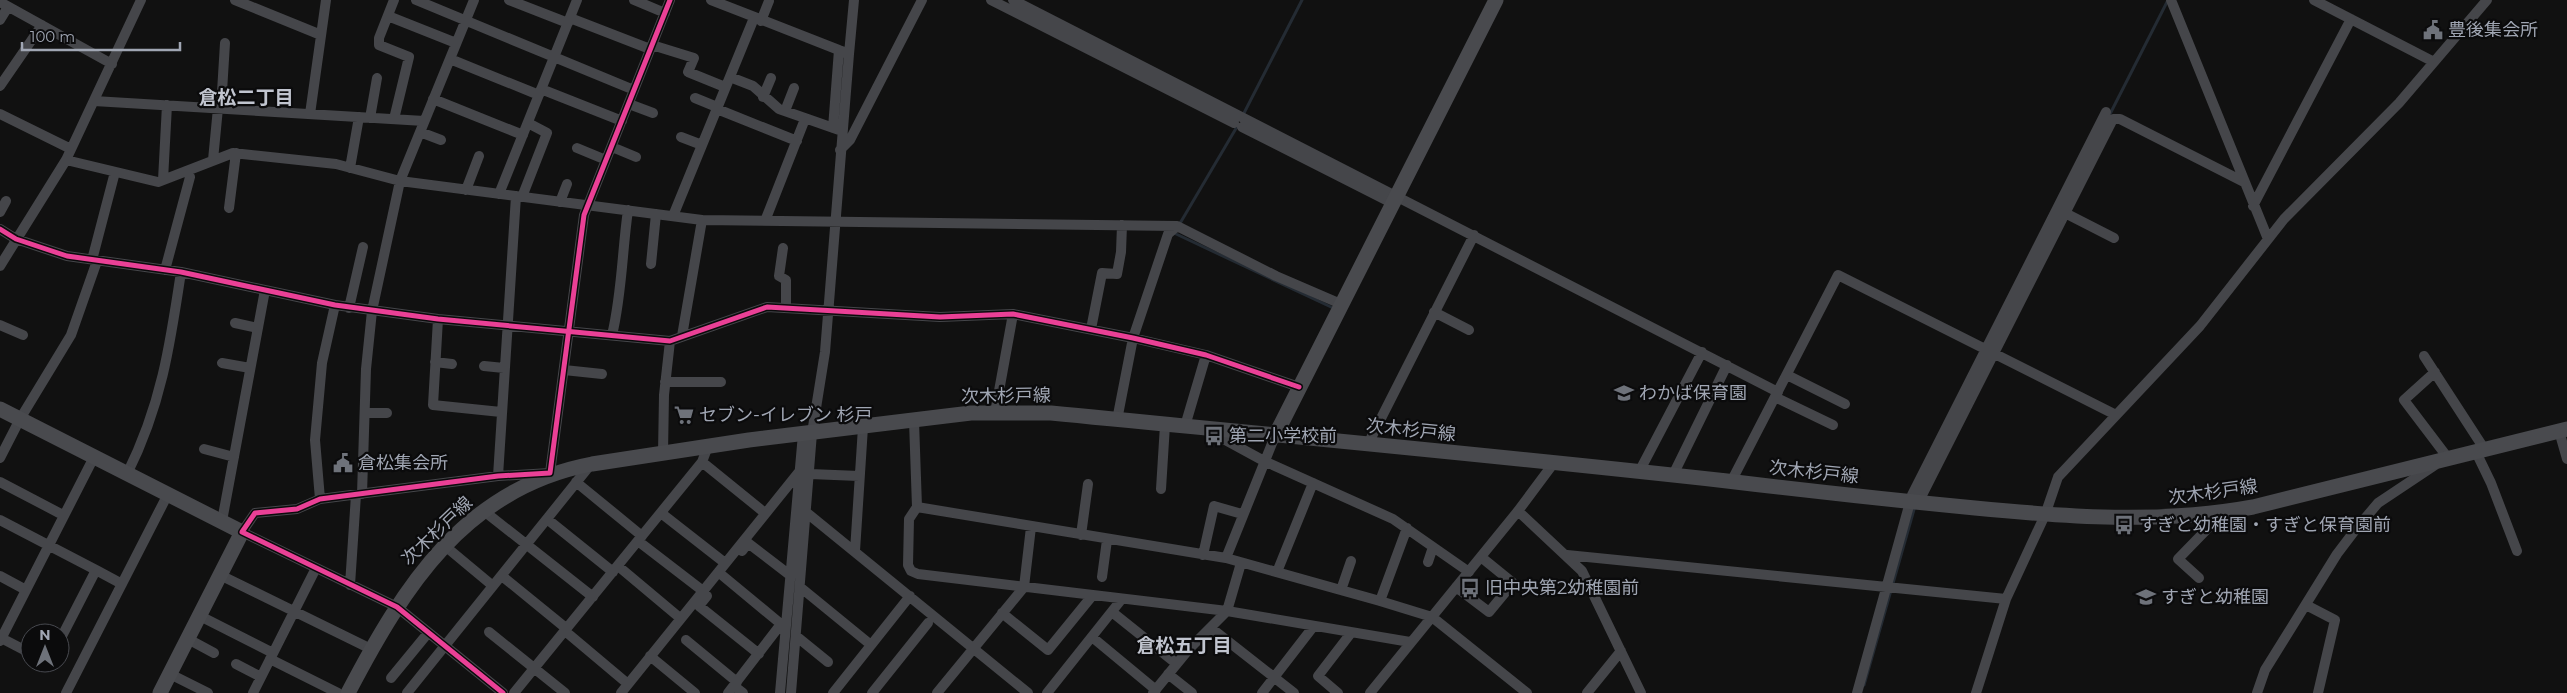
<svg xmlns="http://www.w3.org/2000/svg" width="2567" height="693" viewBox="0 0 2567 693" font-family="Montserrat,'Noto Sans JP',sans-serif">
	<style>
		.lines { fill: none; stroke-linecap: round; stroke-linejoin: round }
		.stream { stroke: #242b33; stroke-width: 3 }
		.street { stroke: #45464a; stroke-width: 10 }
		.secondary { stroke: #494a4e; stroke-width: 15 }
		.cycleway-casing { stroke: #0b0b0c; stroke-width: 8 }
		.cycleway { stroke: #ea4096; stroke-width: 5 }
		.labels { text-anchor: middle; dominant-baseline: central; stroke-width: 4.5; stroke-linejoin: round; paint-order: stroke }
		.poi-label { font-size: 18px; fill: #a0a6b3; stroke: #0b0b0c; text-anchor: start }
		.street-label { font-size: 18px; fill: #a0a6b3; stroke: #0b0b0c }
		.neighbourhood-label { font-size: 19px; font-weight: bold; fill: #c1c5cf; stroke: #0b0b0c }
	</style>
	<rect width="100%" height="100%" fill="#111"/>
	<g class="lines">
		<path class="stream" d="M1243,115L1302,0
			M2109,116L2168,0
			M1179,225L1238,125
			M1174,233L1331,307
			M1864,685L1915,506"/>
		<path class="street" d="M235,0L321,35
			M394,0L379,38V45L409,57L394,119
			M416,0L634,90
			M509,0L568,23
			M634,0L665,13
			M711,0L849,54L825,352L812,433L791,693
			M991,0L1234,123
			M1013,0L1778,392
			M2171,0L2268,239
			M2314,0L2434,62
			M0,2L112,64
			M388,16L456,43
			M570,18L650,49
			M0,20L8,7
			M761,21L769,1
			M652,45L694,58L688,72L725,87
			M849,54L854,0
			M450,59L539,95
			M730,77L753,86L779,109L842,131
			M0,86L42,25
			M541,89L622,121
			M763,97L771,78
			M695,98L717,107
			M433,99L523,135
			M94,101L424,121
			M629,104L653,113
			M221,108L225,43
			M717,109L797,141
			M785,111L794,88
			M0,114L71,149
			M310,114L326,0
			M370,118L377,78
			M1242,127L1394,204
			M833,128L839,50
			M420,132L441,140
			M681,137L702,145
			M612,147L636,157
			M577,148L606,160
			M840,150L850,140L922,0
			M66,160L158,182L233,153L336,164L400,181L702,220L1177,226L1276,276L1341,304
			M213,160L218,108
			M350,168L359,117
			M163,180L167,105
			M466,190L479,156
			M499,194L577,0
			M522,197L547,133L528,123
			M560,202L567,184
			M2253,206L2351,19
			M229,208L236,153
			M0,212L6,201
			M2065,213L2114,238
			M673,216L754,18
			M765,221L805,119
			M0,229L16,239L67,256L181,272L335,305L438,319L670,341L767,307L940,317L1013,314L1133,338L1206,355L1299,387
			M783,248L779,276L786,280V306
			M92,260L115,172
			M651,264L656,214
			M0,266L66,160L141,0
			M165,270L190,177L187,171
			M349,308L363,247
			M1434,312L1469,330
			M438,319L433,405L501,412
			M235,323L258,328
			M0,325L23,335
			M1091,329L1102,273L1117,274L1121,252L1122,225
			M612,335C622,294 622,252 628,210
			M682,336L702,220
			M2424,356L2485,450
			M435,362L452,364
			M222,363L250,368
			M484,366L504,368
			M564,370L602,374
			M2435,372L2404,400L2448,458
			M1787,375L1845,404
			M665,382H721
			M1775,397L1833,425
			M365,413H387
			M995,413L1013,314
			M1117,420L1133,338L1168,234L1177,226
			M914,421L917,507L1226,558L1380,601L1432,617L1527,693
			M1185,426L1206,355
			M1209,431L1264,461L1393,519L1469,572
			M2559,431L2567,459
			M1368,444L1474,235
			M204,449L234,457
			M2476,452L2491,483L2517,551
			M663,453L664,395L670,341
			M0,458L20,419L71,335L97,261
			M702,462L765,513
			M1639,472L1702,352
			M127,474C161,406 170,346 181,272
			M810,474L859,476
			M1673,475L1727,365
			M498,476L516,196
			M0,482L63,515
			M576,482L642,536
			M1731,482L1838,275L2116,415
			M1161,489L1165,425
			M362,494L366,369L372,311L400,181L474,0
			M320,499L315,440L322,363L335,305
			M1918,503L2113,119H2120L2244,182
			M917,507L909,519L908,565L911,571L918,574L1227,611L1410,642
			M484,511L593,597
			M1518,511L1582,571L1641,693
			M661,513L725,563
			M807,513L1028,693
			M547,519L613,572
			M0,520L96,570L60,640
			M222,521L265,290
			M1081,535L1088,484
			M638,541L703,591
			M445,546L493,586
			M742,551L748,543L791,576
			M855,551L863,427
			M1203,555L1214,506L1242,514
			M1567,555L2006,599
			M1226,558L1275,436
			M1428,562L1433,547
			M618,566L680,618
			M96,570L122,584
			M1277,572L1313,483
			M220,575L371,649
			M0,576L26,590
			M502,576L567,629
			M723,576L781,624
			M1102,577L1107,540
			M2199,578L2178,559L2213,523L2212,514
			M350,585L356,495
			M800,587L871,645
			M1456,587L1489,612L1513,583L1481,557
			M1341,590L1351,561
			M707,596L699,606L759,654
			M1380,601L1407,528
			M2306,605L2335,620L2318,693
			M1112,612L1177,664
			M1002,613L1048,650L1092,596
			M200,616L273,653
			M1211,628L1294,693
			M565,631L628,684
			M489,632L565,693
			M796,636L828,662
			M1092,637L1156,690
			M1,638L30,653
			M188,639L214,653
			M686,640L737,682
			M0,641L94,457
			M650,656L695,693
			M270,659L338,693
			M236,664L261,677
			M170,674L208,693
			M1168,674L1192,693
			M391,678L428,633
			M734,686L743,693
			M66,693L168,494
			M253,693L316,568
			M407,693L591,464
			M503,693L397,607L242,532L255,513L297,509L320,499L498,476L550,473L584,215L670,0
			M514,693L702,462L708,446
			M621,693L799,472
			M728,693L781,624L786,625
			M780,693L803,434
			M833,693L910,596
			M872,693L928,623
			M937,693L1024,587L1031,527
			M1047,693L1121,600
			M1153,693L1189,649L1227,611L1241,563
			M1262,693L1313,627
			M1338,693L1318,676L1351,633
			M1370,693L1518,511L1553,464
			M1587,693L1621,651
			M1857,693L1912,495L2106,112
			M1976,693L2006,599L2045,515L2058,477L2200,326L2284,219L2399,103L2487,0
			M2257,693L2265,670L2337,554L2356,529L2378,503L2435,465"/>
		<path class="secondary" d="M0,409L242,532L160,693
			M1275,436L1496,0
			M348,693C404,586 465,488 592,464L749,440L946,416L971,413H1051C1276,435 1502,456 1727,481C1810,491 1892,500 1975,508C2068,517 2160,524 2253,507L2567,429"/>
		<defs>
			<path id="cycleway" d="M0,229L16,239L67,256L181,272L335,305L438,319L670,341L767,307L940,317L1013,314L1133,338L1206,355L1299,387
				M503,693L397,607L242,532L255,513L297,509L320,499L498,476L550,473L584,215L670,0"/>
		</defs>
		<use href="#cycleway" class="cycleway-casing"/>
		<use href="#cycleway" class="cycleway"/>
	</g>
	<defs>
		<symbol id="civic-bare" viewBox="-9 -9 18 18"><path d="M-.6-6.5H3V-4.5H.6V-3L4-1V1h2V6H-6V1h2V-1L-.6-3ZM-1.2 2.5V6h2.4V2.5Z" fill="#6e727a" stroke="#0b0b0c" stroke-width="2.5" paint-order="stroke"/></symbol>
		<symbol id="school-bare" viewBox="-9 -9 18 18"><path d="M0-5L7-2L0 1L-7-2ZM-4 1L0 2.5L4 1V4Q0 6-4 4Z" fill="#6e727a" stroke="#0b0b0c" stroke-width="2.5" paint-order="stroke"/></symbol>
		<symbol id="supermarket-bare" viewBox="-9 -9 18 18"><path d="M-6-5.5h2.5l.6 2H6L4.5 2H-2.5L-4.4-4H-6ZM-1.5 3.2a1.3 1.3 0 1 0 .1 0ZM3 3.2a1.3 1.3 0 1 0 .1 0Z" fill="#6e727a" stroke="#0b0b0c" stroke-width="2.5" paint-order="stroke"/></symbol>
		<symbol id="bus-bare" viewBox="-9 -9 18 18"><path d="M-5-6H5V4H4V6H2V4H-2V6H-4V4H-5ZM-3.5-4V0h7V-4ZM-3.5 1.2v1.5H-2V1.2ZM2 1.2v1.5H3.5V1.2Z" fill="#6e727a" stroke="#0b0b0c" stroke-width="2.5" paint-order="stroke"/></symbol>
	</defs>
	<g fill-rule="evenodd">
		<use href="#civic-bare" x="2419" y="16" width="28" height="28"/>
		<use href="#school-bare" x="1610" y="379" width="28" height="28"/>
		<use href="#supermarket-bare" x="670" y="401" width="28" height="28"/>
		<use href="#bus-bare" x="1200" y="422" width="28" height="28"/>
		<use href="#civic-bare" x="329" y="449" width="28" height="28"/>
		<use href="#bus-bare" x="2110" y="511" width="28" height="28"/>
		<use href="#bus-bare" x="1456" y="574" width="28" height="28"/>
		<use href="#school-bare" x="2132" y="583" width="28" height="28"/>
	</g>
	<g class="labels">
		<g class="poi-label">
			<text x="2448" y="30">豊後集会所</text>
			<text x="1639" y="393">わかば保育園</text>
			<text x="699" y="415">セブン-イレブン 杉戸</text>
			<text x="1229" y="436">第二小学校前</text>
			<text x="358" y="463">倉松集会所</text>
			<text x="2139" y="525">すぎと幼稚園・すぎと保育園前</text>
			<text x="1485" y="588">旧中央第2幼稚園前</text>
			<text x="2161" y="597">すぎと幼稚園</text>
		</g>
		<g class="street-label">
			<text transform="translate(1006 396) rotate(-1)">次木杉戸線</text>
			<text transform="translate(1411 430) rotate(6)">次木杉戸線</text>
			<text transform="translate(1814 472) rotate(6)">次木杉戸線</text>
			<text transform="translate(2213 492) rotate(-8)">次木杉戸線</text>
			<text transform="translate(437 531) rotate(-44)">次木杉戸線</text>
		</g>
		<g class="neighbourhood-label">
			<text x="246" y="97">倉松二丁目</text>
			<text x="1184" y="645">倉松五丁目</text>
		</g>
	</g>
	<g transform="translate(45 648)"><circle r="24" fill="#0b0b0c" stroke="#47494f"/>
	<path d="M0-4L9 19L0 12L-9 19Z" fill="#6e727a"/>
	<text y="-8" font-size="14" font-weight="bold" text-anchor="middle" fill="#a0a6b3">N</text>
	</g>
	<path d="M22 42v8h158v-8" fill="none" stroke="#a0a6b3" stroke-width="2.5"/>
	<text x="30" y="42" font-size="15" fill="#a0a6b3" stroke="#0b0b0c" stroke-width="4" paint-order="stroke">100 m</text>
</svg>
